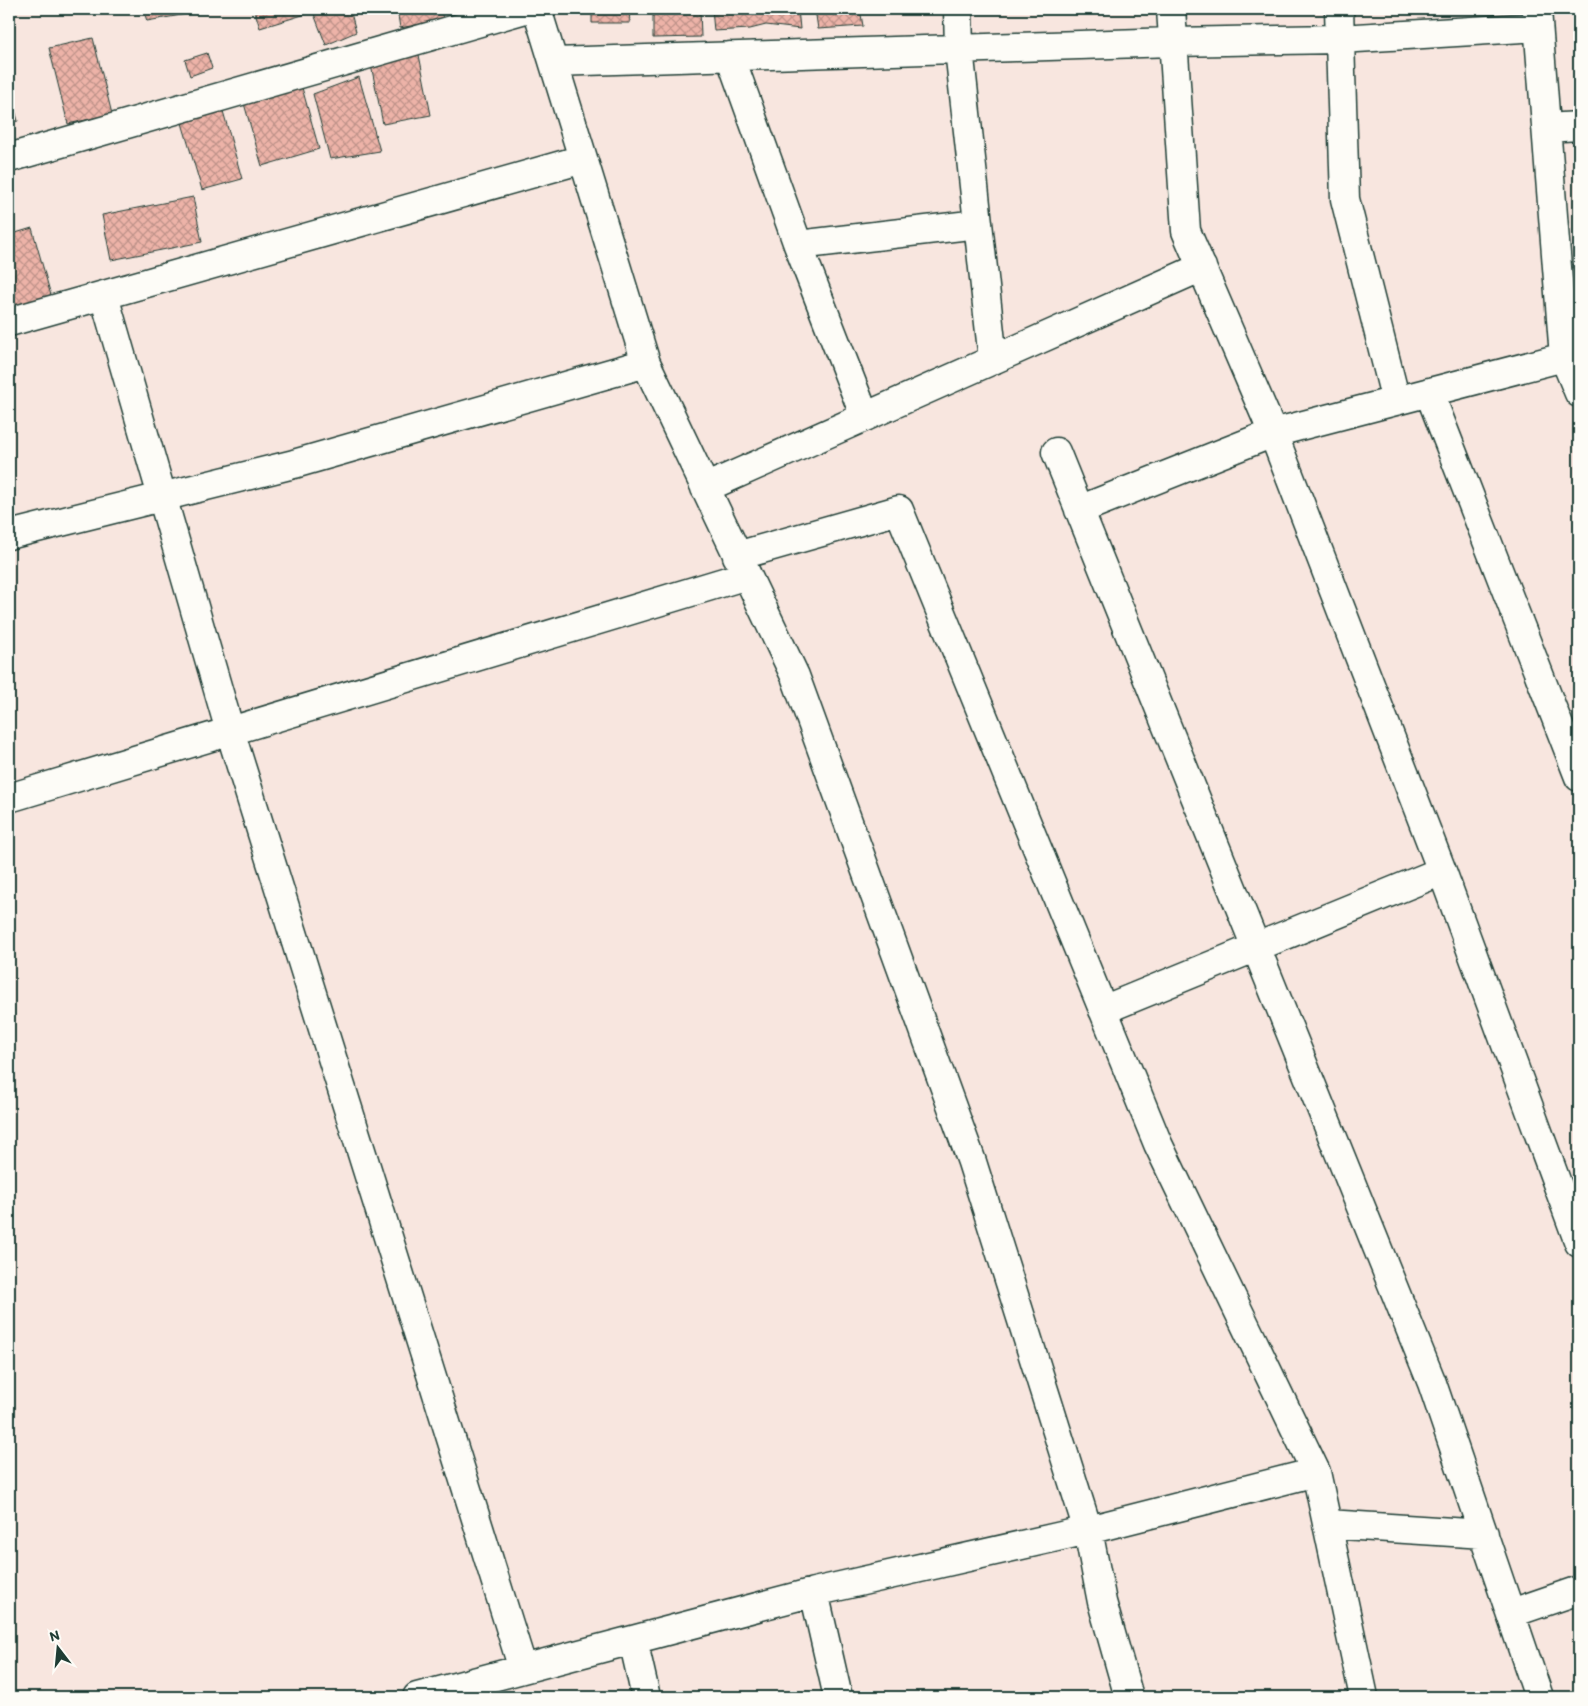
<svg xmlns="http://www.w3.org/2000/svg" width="1588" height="1706" viewBox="0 0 1588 1706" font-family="Itim,sans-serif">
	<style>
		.building { fill: url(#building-cross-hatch); stroke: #1f3d34 }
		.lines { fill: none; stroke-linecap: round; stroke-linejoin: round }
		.minor-casing { stroke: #1f3d34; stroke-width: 31 }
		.minor { stroke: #fdfcf7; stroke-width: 28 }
	</style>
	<defs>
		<pattern id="building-cross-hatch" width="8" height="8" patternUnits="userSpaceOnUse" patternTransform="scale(1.25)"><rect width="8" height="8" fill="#edb3a8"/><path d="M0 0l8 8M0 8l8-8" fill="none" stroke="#bf938a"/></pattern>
	</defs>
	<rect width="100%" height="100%" fill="#f8e6df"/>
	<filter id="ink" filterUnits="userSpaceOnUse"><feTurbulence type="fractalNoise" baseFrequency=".02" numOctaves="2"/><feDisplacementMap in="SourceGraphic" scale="10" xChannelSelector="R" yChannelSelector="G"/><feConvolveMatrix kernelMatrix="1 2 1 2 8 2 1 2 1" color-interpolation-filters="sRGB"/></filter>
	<g filter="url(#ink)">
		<path class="building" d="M143,9H203L204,11L147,21Z
			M254,9H304L306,14L260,28Z
			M312,9H350L356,32L326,45Z
			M397,9H441L443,20L400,28Z
			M592,9H629L630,23H592Z
			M653,9H700L701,37L653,38Z
			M712,9H798L800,29L766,25L750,29L714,31Z
			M815,9H860L863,26L818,29Z
			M93,38L112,114L68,124L49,48Z
			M417,45L431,115L383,124L369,55Z
			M207,53L212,68L190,76L185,60Z
			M359,77L380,151L330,159L313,94Z
			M301,84L319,149L262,166L243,100Z
			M9,89L18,121L9,123Z
			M223,111L242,179L202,190L182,123Z
			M193,197L202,242L111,260L102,215Z
			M32,228L52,299L16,310L9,285V235Z"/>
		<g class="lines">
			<defs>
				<path id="minor" d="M537,9L646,363
					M958,9L959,49L993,360
					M1171,9L1186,231L1273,433L1442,871L1579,1243
					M1339,9L1345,199L1396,401
					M1537,10L1564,357L1579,393
					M730,56L798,245L865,417
					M554,62L1173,42L1340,39L1538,27
					M1546,128L1579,126
					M9,158L525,9
					M798,245L978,224
					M104,296L230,731L523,1669
					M9,322L583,159
					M1429,392L1579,777
					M1056,452L1432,1383L1539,1697
					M705,488L1202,267
					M1079,510L1273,433L1564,357L1579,355
					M9,535L294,464L646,363L795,676L972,1162L1088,1530L1102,1602L1129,1697
					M737,556L899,510L1158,1144L1316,1472L1364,1697
					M9,798L747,575
					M1103,1010L1442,871
					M1327,1524L1484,1534
					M814,1592L838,1697
					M1512,1613L1579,1590
					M633,1640L646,1697
					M417,1697L814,1592L1088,1530L1316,1472"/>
			</defs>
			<use href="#minor" class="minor-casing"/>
			<use href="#minor" class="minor"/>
		</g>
	</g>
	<rect width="1588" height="1706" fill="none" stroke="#fdfcf7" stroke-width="30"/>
	<rect x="15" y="15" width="1558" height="1676" fill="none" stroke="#1f3d34" stroke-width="2" filter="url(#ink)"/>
	<g transform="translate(58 1648) rotate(344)" stroke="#fdfcf7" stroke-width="4" paint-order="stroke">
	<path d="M0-4L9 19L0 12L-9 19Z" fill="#1f3d34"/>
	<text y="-8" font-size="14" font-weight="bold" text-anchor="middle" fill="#1f3d34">N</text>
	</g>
</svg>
